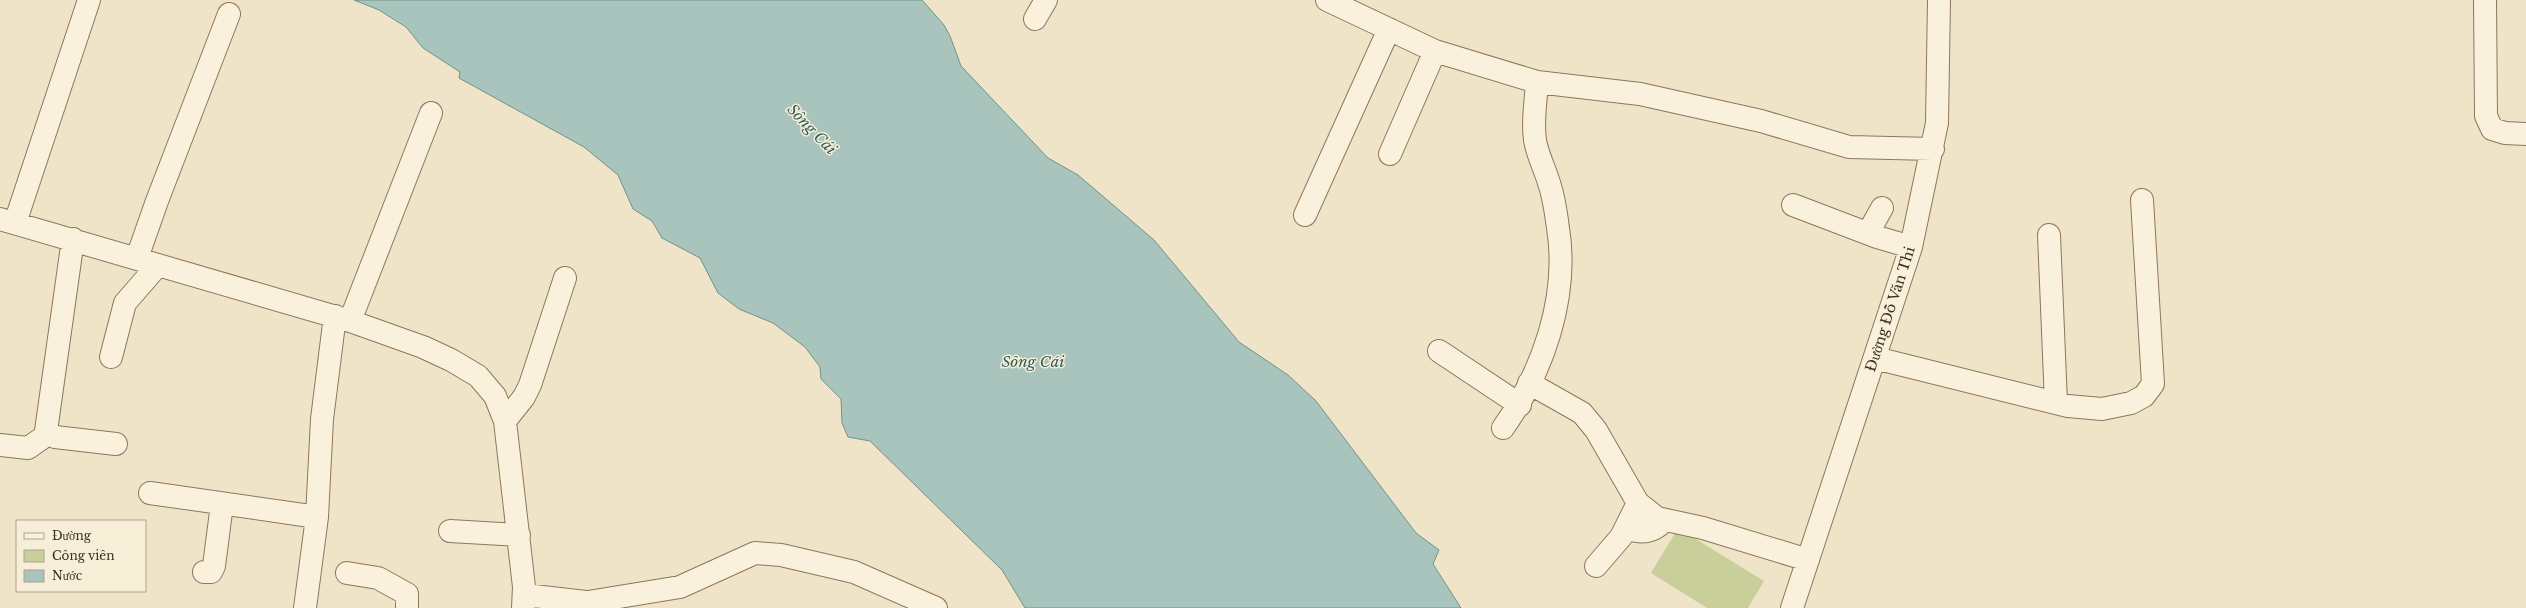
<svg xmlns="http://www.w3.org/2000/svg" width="2526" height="608" viewBox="0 0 2526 608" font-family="'Libre Baskerville',serif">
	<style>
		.green { fill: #c9cf9b }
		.water { fill: #a9c4bc; stroke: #6f938a }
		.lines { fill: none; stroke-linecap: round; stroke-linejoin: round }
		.minor-casing { stroke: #8d765c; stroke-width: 24 }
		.minor { stroke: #faf1dc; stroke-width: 22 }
		.labels { text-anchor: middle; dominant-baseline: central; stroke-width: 3; stroke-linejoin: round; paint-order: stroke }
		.street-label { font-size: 14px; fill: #3d2e20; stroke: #f7eed8 }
		.water-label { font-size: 15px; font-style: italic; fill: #2f5d5a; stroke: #f7eed8 }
	</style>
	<rect width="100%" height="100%" fill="#f0e4c8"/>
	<path class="green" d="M1678,528L1764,581L1748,608H1707L1651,573Z"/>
	<path class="water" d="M354,0H922L944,25L950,36L961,66L1048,158L1078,175L1154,240L1239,342L1288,375L1316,401L1416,533L1439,550L1433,564L1461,608H1025L1002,570L870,441L848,437L842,423L841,399L821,379L820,367L805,347L773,323L739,309L718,293L700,258L662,238L652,221L633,209L618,175L584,147L459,78L460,72L423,48L406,27L379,10Z"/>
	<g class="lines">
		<defs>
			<path id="minor" d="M1327,0L1435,51L1537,82L1640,94L1761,121L1849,147L1933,149
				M2485,0L2486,116L2492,129L2505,133L2526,134
				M1035,19L1046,0
				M1390,154L1435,51
				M1793,205L1877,237L1911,247
				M1305,215L1389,29
				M0,219L350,321L423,347L451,360L478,376L495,396L505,421L524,587L523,608
				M15,223L89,0
				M1868,233L1882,208
				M2049,235L2056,403
				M73,239L46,431L55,437L116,444
				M137,258L157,201L229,14
				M350,321L431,113
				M1439,351L1520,405
				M111,357L125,303L158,265
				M1875,358L2068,406L2102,409L2131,403L2144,396L2153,384L2142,200
				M1529,383L1582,413L1596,430L1638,503L1657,518L1703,528L1808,560
				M505,421L524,397L530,385L565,278
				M1503,428C1543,372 1569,297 1558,228C1556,213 1554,197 1549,183C1545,169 1537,154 1535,140C1532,121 1536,101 1537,82
				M0,445L28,448L48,434
				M150,493L317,517
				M1626,528C1642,534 1652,533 1664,521
				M450,531L519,535
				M1596,566L1621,537L1638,503
				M204,572H211L214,566L222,504
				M347,573L378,578L407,594V608
				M525,595L603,604
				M588,602L680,587L755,553L781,555L854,572L936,608
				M305,608L317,517L322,419L335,316
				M1792,608L1911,247L1937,123L1939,0"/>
		</defs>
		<use href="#minor" class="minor-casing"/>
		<use href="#minor" class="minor"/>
	</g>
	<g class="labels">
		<g class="street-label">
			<text transform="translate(1890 309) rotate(-72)">Đường Đỗ Văn Thi</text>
		</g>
		<g class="water-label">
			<text transform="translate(812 129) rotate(46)">Sông Cái</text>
			<text x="1033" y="361">Sông Cái</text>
		</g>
	</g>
	<rect x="16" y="520" width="130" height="72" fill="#f7eed8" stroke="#ada18e"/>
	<rect x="24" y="533" width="20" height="6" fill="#faf1dc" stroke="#ada18e"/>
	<text x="52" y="540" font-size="12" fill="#3d2e20">Đường</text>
	<rect x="24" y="550" width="20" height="12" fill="#c9cf9b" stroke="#ada18e"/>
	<text x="52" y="560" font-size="12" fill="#3d2e20">Công viên</text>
	<rect x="24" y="570" width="20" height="12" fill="#a9c4bc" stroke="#ada18e"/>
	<text x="52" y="580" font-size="12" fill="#3d2e20">Nước</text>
</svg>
